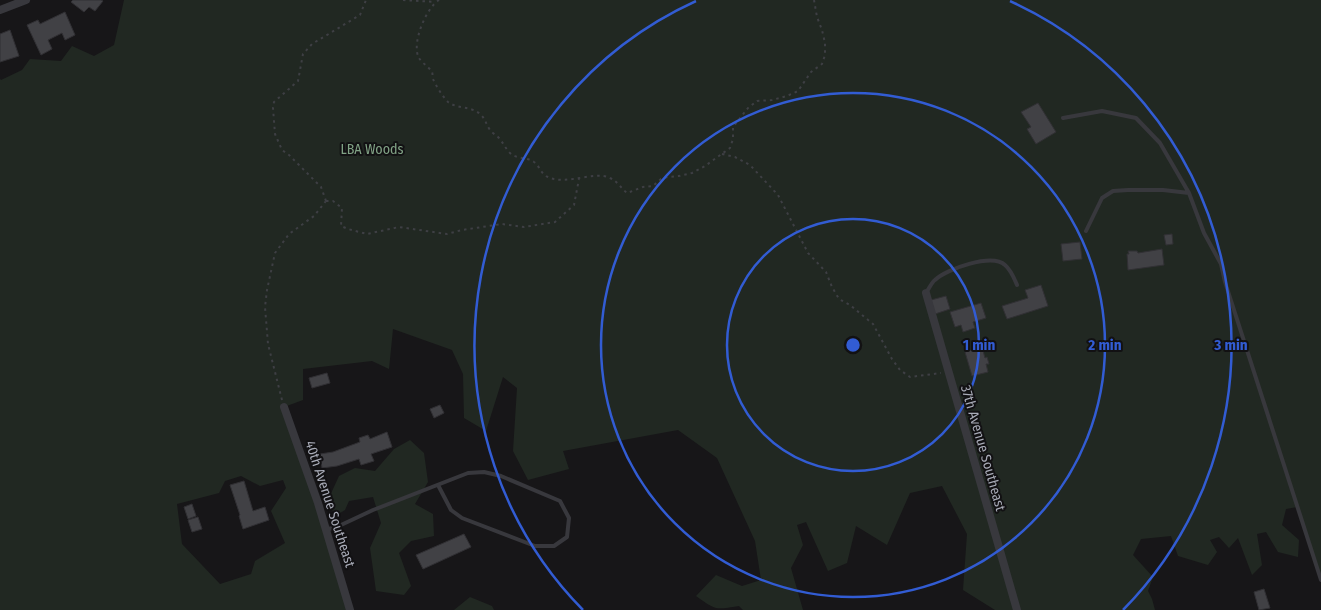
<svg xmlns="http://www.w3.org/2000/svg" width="1321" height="610" viewBox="0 0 1321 610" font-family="'Fira Sans Condensed',sans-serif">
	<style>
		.green { fill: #212822; fill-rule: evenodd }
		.building { fill: #414145; stroke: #313034 }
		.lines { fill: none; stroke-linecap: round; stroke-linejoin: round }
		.path { stroke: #3e3f44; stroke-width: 2; stroke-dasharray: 2.5 4; stroke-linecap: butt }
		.lane { stroke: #38383d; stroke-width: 4 }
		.street { stroke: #38383d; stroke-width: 8 }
		.ring { fill: none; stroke: #325cd3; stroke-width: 2.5 }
		.labels { text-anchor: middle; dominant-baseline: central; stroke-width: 4; stroke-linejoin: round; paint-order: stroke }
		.park-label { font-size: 14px; fill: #81a285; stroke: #121113 }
		.street-label { font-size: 14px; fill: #a9acb8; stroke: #121113 }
		.centre { fill: #325cd3; stroke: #121113; stroke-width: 2.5 }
		.ring-label { font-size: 15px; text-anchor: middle; font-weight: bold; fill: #325cd3; stroke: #121113; stroke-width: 4; stroke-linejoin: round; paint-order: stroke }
	</style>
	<rect width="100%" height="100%" fill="#171618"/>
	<path class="green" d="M124,0H1321V580L1297,507L1286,509L1282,525L1299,540L1298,557L1278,552L1266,532L1257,534L1262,565L1252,575L1238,538L1229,548L1219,537L1210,540L1217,552L1208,565L1178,556L1171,536L1141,539L1133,555L1153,577L1148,591L1152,599L1155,610H995L963,590L967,534L942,486L910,493L887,545L856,526L847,563L828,571L806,522L797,525L803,545L791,568L803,610H743L739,606C714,610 716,610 696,596L716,575L742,586L761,580L755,541L717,458L678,430L563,451L569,469L528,480L513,451L517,388L503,377L486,431L464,418L463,374L452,350L393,329L389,369L372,361L303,369V400L284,407L350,610H0V79L1,80L22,70L30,59L61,61L72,46L94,56L114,45ZM241,476L260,486L283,480L286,488L271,511L285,543L255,561L251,574L220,584L182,544L177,504L219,493L225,481Z
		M410,440L424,453L428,482L415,504L433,514L434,536L411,541L399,553L411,586L404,595L376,591L370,548L381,523L373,497L349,501L345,510L335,516L328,500L339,476L355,468L375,471L394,449Z
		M470,597L492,606L494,610H454Z"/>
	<path class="building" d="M73,0H101L103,1L95,11L89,7L84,12L71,2Z
		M65,12L75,35L65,40L62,33L48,40L52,49L41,55L27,25L38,20L40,24Z
		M10,30L19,56L0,62V34Z
		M1038,103L1056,132L1036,144L1027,129L1031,127L1021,112Z
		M1172,234L1173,244L1166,245L1164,235Z
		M1080,242L1082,259L1063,261L1061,244Z
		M1162,249L1164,265L1128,270L1127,254H1129L1128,251H1137L1138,253Z
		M1041,285L1048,306L1007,319L1002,306L1028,298L1025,290Z
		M946,296L950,309L935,314L931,300Z
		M981,303L986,318L973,322L975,328L963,332L961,325L955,327L950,312Z
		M982,347L985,358L987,357L989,364H986L988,372L972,376L965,352Z
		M327,373L330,383L312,388L309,378Z
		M440,405L444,413L434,418L430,409Z
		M387,432L392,447L371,454L374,461L361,465L359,459L337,466L322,468L320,454L333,452L360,442L359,438L368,435L370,439Z
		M244,481L253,511L265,507L269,520L243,529L239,516L240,515L230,485Z
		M192,504L196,516L188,519L184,507Z
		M198,517L202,529L192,532L188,520Z
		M464,534L471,547L423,569L416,555Z
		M1264,589L1270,608L1259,610L1254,592Z"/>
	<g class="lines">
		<path class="path" d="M403,0L435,2
			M439,0C426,8 411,44 419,58C422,63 429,67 432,72C433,74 432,77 433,79C436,86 443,97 448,102C457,109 471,106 480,114C485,118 486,124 490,130C492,133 496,135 498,137C503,142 505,148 510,153C516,159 527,157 534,162C539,165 540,172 546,176C564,187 594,170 610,178C617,181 621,188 627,193L643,187L653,186L661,179L668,177L679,176L692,173L705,166L730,148L733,139V127L748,108L757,101L772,100L787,96L798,91L811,72L822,64L825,55V43L822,30L817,17L814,0
			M722,154L735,157L750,165L778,195L808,253L826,272L832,287L839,299L850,305L873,324L892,359L900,370L910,377L941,373
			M326,201H333L342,208L341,226L348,229L367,234L399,227L447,234L462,230L502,224L524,227L555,222L574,205L579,179
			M326,201L321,187L289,155L282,150L275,134L273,108L274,102L298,81L303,54L312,44L360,15L366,0
			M282,400L268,344L265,307L267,290L275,253L289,234L314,216L326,201"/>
		<path class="lane" d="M1063,118L1102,111L1136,118L1160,143L1189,193L1204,233L1221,264L1225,282L1321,580
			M1086,231L1102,198L1113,191L1128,190H1163L1189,193
			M926,293C929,289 931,283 935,280C946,269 992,253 1005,265C1011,270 1014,278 1017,285
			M326,530L341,525L373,510L468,473L484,472L501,476L560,501L569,518L567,537L554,546H535L462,518L451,510L438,485"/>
		<path class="street" d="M0,10L26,0
			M926,293L1017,610
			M284,407L318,503L350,610"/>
	</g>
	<g class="ring">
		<circle cx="853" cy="345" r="126"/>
		<circle cx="853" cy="345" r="252"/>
		<path d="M583 610A378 378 0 0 1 696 1M1010 1A378 378 0 0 1 1123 610"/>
	</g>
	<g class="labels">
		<g class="park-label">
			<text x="372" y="149">LBA Woods</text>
		</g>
		<g class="street-label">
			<text transform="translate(983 448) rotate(74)">37th Avenue Southeast</text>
			<text transform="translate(330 504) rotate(72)">40th Avenue Southeast</text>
		</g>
	</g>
	<circle cx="853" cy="345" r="8" class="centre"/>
	<g class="ring-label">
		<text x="979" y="350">1 min</text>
		<text x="1105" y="350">2 min</text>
		<text x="1231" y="350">3 min</text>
	</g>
</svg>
